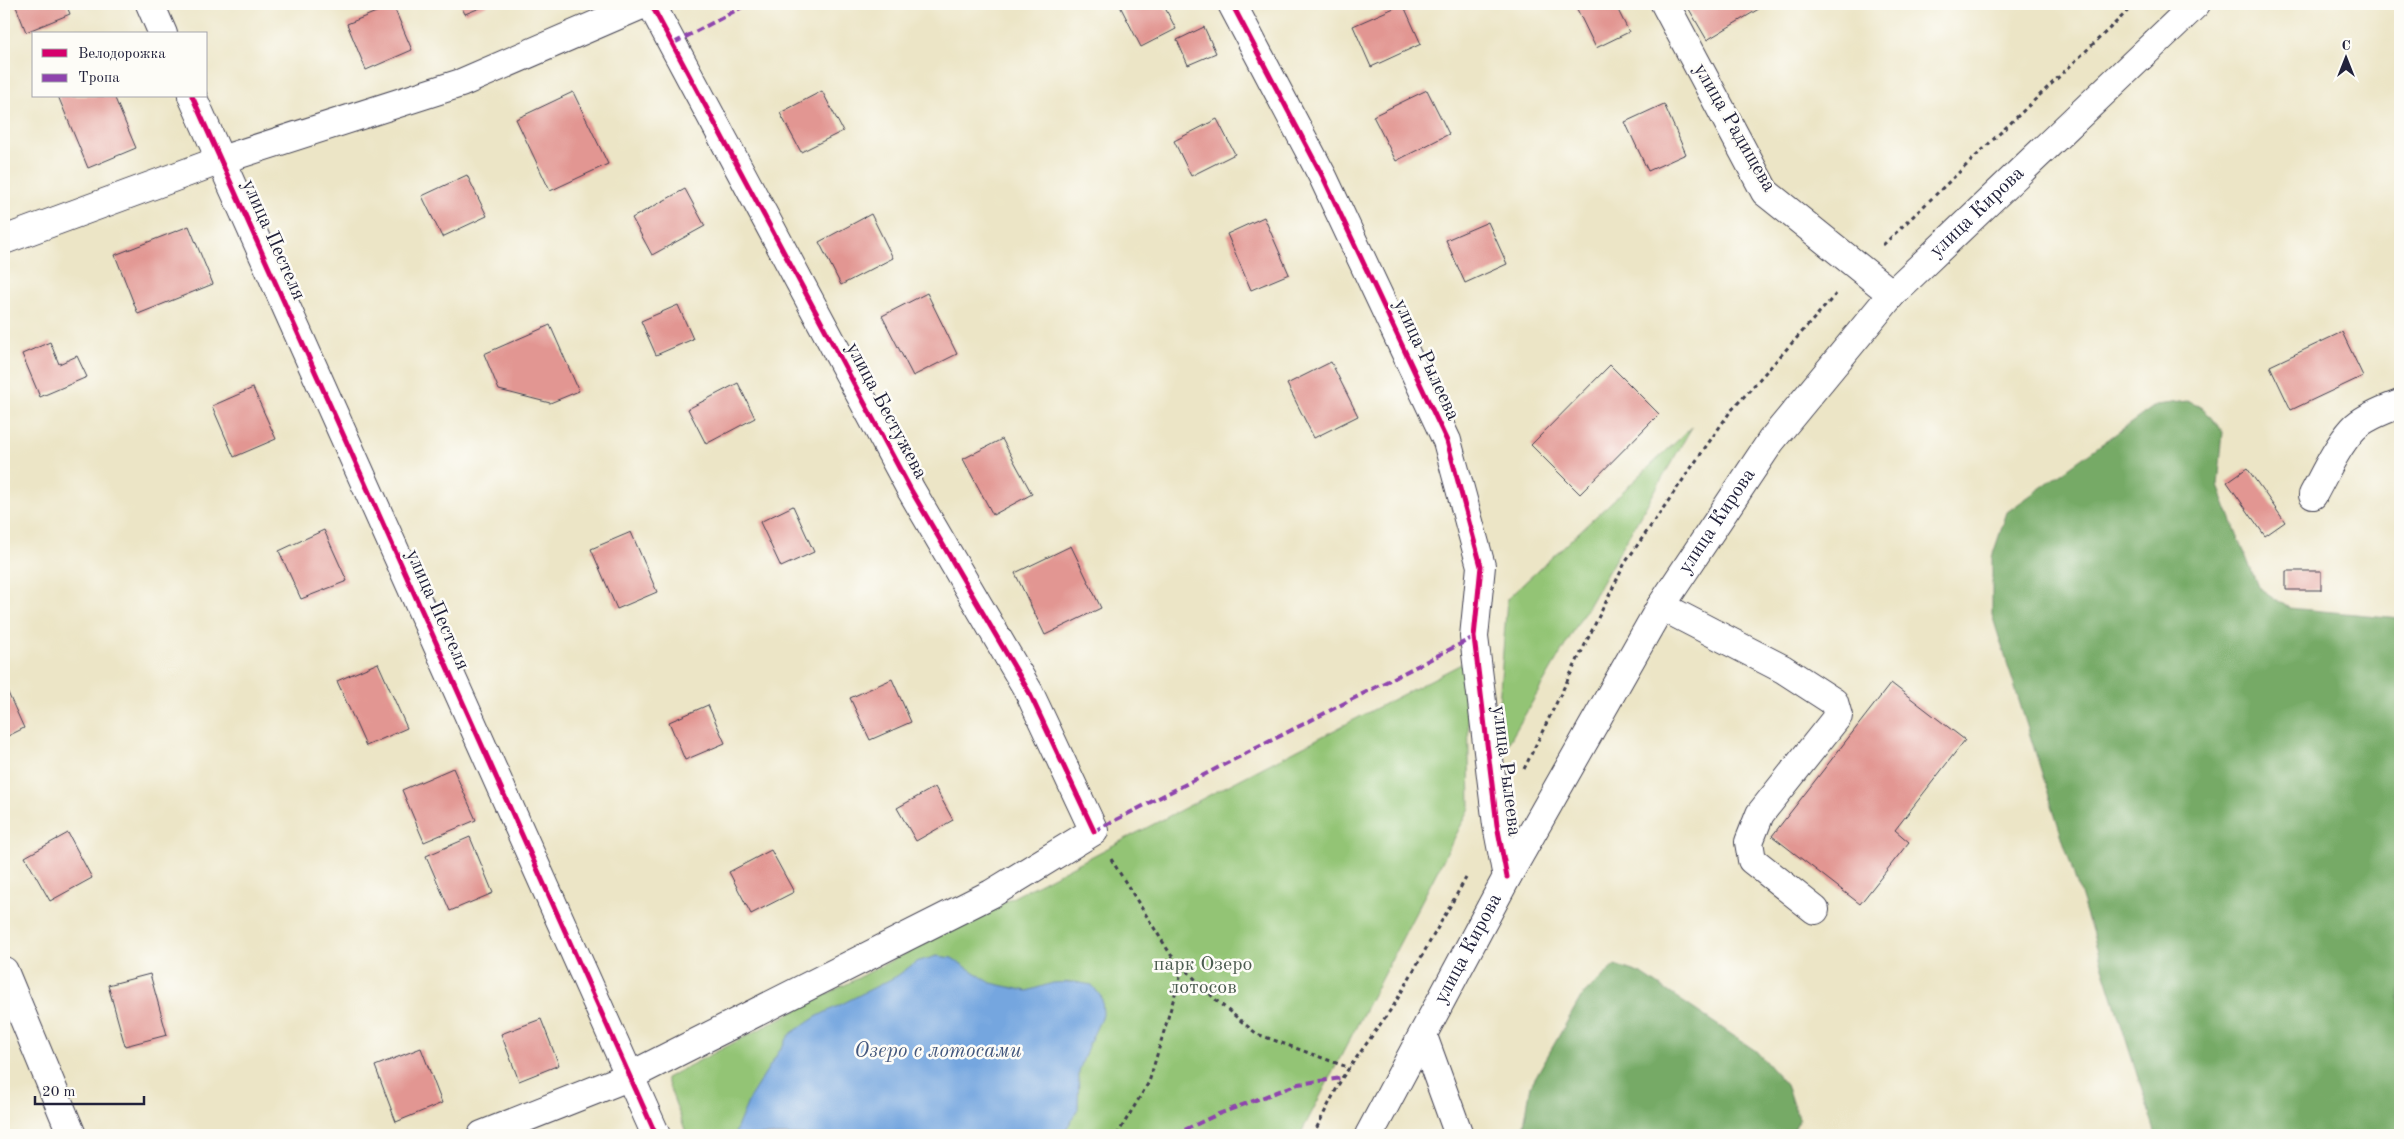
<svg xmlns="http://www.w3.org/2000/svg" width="2404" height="1139" viewBox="0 0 2404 1139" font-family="'Old Standard TT',serif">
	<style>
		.green { fill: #93c474; stroke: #5a7358 }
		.forest { fill: #76aa66; stroke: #4c6650 }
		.water { fill: #75a6df; stroke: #4c648d }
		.building { fill: #e29692 }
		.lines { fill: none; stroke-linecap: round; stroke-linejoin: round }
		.minor-casing { stroke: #403f50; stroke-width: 30 }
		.major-casing { stroke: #403f50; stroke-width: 30 }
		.path { stroke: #403f50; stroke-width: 3; stroke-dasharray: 4 4; stroke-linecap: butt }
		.minor { stroke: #fff; stroke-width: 28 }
		.major { stroke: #fff; stroke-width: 28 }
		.quiet { stroke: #8e44ad; stroke-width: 4; stroke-dasharray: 8 4; stroke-linecap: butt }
		.cycleway-casing { stroke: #fdfcf7; stroke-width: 8 }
		.cycleway { stroke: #d6006c; stroke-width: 5 }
		.labels { text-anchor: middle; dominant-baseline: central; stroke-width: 5; stroke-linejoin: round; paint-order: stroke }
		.street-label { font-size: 20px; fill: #22223b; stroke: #fdfcf7 }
		.park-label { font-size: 20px; fill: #4a5b4f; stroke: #fdfcf7 }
		.water-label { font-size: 21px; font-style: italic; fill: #43577d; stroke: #fdfcf7 }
	</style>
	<rect width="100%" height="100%" fill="#fdfcf7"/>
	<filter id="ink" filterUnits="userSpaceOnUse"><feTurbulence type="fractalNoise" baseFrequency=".02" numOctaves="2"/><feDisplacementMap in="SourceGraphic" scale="10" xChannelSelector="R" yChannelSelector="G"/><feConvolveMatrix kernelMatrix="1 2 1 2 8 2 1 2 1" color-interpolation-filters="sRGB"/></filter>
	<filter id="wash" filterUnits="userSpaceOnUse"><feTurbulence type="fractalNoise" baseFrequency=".0096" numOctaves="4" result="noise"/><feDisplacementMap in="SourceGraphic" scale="20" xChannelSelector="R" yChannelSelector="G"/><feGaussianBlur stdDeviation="1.12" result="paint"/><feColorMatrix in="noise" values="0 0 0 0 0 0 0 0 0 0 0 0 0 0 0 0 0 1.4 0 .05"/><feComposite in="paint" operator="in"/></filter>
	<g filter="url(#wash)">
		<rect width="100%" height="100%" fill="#ece5c6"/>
		<path class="green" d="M1692,427L1494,768L1507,599Z
			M1467,661L1470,808L1300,1135H687L666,1078Z"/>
		<path class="forest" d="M2187,401L2203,408L2223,432L2218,486L2258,587L2289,608L2400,618V1135H2156L1992,615V557L2007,512L2156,405Z
			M1615,965L1642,974L1756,1051L1786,1085L1799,1120L1791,1135H1526L1524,1125L1531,1085L1581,997Z"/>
		<path class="water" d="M937,956L952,958L991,983L1027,991L1053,983L1074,982L1092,985L1102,998L1103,1014L1088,1046L1079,1071L1078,1109L1063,1135H734L750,1097L790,1034L816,1017L897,976L916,962Z"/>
		<g id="blocks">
			<path class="building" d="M15,4H66L70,14L26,32Z
				M460,4H490L465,14Z
				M1119,4H1163L1176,29L1141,47Z
				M1403,4L1421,44L1371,67L1353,26Z
				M1583,4H1615L1629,32L1596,48L1576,7Z
				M1686,4H1767L1707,40Z
				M393,5L412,50L366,70L347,24Z
				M1204,27L1216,53L1188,65L1177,40Z
				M1427,90L1449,134L1396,161L1373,116Z
				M822,91L843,131L801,152L780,113Z
				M573,92L608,164L550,191L516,119Z
				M58,96H114L136,148L88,168Z
				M1664,104L1686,154L1648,171L1625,122Z
				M1217,119L1235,154L1191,176L1174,141Z
				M467,175L487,216L442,237L422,196Z
				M685,189L705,226L652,255L632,218Z
				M871,214L893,258L841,285L819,242Z
				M1264,217L1289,274L1251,290L1227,234Z
				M1488,222L1507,264L1465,283L1446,240Z
				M189,226L213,284L138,314L115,255Z
				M927,293L957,354L913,376L882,316Z
				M678,305L693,339L656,355L641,321Z
				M550,325L579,391L550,403L499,390L484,354Z
				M2342,332L2363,376L2291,410L2270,366Z
				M50,342L59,364L77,356L87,377L40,397L22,354Z
				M1331,362L1358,416L1314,438L1287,384Z
				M1610,365L1659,414L1580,494L1531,445Z
				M738,383L755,418L706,444L688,409Z
				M253,388L276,439L234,457L212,406Z
				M1002,439L1032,494L993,515L963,459Z
				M2247,468L2285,522L2265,536L2227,482Z
				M793,506L814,552L781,567L760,522Z
				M324,530L347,581L301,599L279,551Z
				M631,532L657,592L617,609L591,549Z
				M1071,546L1101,608L1045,635L1015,573Z
				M2286,571H2321V590H2286Z
				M378,663L407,728L366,746L337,681Z
				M892,679L911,722L870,740L850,698Z
				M1891,683L1965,740L1895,830L1909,842L1860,904L1772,836Z
				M4,684L24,728L4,738Z
				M708,705L725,743L685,760L669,722Z
				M453,768L476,820L424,842L402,790Z
				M935,787L953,820L916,841L897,808Z
				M68,833L92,878L50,901L25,857Z
				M470,837L493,893L450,911L426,856Z
				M771,850L794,892L751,914L729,872Z
				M150,974L167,1035L125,1046L108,985Z
				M541,1019L559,1065L519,1081L501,1034Z
				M421,1048L442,1103L396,1122L375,1066Z"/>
		</g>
	</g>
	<g filter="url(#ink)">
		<use href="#blocks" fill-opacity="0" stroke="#403f50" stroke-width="1"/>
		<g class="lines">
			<defs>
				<path id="minor" d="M150,4L163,34
					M1232,4L1323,177L1447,441L1481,566L1474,637L1497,825L1507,877
					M1665,4L1765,192L1892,294
					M192,96L656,1135
					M4,240L221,160L461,83L644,4
					M2313,495C2325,473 2336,448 2353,429C2363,418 2386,409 2400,404
					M1661,606L1783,669L1834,702L1838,716L1760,814L1749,842L1752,860L1815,910
					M4,971L72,1135
					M1423,1036L1459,1135
					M482,1135L628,1077L991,894L1094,831L1029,692L911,490L651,4"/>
				<g id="major">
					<path id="s1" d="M1369,1135L1507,877L1661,606L1771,441L1892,294L2196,4"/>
				</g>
			</defs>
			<use href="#minor" class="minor-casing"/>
			<use href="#major" class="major-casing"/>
			<path class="path" d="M1883,245L2135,4
				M1524,769L1625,563L1730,412L1837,293
				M1111,859L1171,955L1218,1002L1257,1034L1350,1068
				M1117,1135L1149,1082L1183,967
				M1313,1135L1342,1078L1394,1005L1466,878"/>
			<use href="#minor" class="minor"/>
			<use href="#major" class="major"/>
			<path class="quiet" d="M674,43L748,4
				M1094,831L1474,637
				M1174,1135L1216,1115L1298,1084L1342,1078"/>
			<defs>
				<path id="cycleway" d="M651,4L911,490L1029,692L1094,831
					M1232,4L1323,177L1447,441L1481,566L1474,637L1497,825L1507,877
					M192,96L656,1135"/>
			</defs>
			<use href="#cycleway" class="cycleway-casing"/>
			<use href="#cycleway" class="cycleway"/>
		</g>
	</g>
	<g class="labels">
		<g class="street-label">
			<text transform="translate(1734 128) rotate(60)">улица Радищева</text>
			<text stroke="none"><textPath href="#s1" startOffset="1111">улица Кирова</textPath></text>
			<text transform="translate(273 240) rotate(66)">улица Пестеля</text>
			<text transform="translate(1426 360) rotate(65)">улица Рылеева</text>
			<text transform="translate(886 411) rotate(62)">улица Бестужева</text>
			<text stroke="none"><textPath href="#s1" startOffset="706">улица Кирова</textPath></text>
			<text transform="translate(437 610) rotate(66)">улица Пестеля</text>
			<text transform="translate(1506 771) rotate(83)">улица Рылеева</text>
			<text stroke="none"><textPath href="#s1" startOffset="211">улица Кирова</textPath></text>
		</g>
		<g class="park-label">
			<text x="1203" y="965">парк Озеро<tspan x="1203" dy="23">лотосов</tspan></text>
		</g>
		<g class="water-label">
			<text x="938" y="1051">Озеро с лотосами</text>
		</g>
	</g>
	<rect width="2404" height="1139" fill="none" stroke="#fdfcf7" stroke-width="20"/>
	<rect x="32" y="32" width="175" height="65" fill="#fdfcf7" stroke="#a5a5ac"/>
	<rect x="42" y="49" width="25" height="8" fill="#d6006c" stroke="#a5a5ac"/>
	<text x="78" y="58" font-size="15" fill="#22223b">Велодорожка</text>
	<rect x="42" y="74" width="25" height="8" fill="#8e44ad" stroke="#a5a5ac"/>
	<text x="78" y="82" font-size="15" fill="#22223b">Тропа</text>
	<g transform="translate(2346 58)" stroke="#fdfcf7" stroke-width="4" paint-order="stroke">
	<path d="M0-4L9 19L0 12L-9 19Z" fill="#22223b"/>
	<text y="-8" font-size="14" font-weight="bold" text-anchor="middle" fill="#22223b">С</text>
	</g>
	<path d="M35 1096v8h109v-8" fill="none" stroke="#22223b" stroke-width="2.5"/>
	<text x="42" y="1096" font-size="15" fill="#22223b" stroke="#fdfcf7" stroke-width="4" paint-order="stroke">20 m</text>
</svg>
